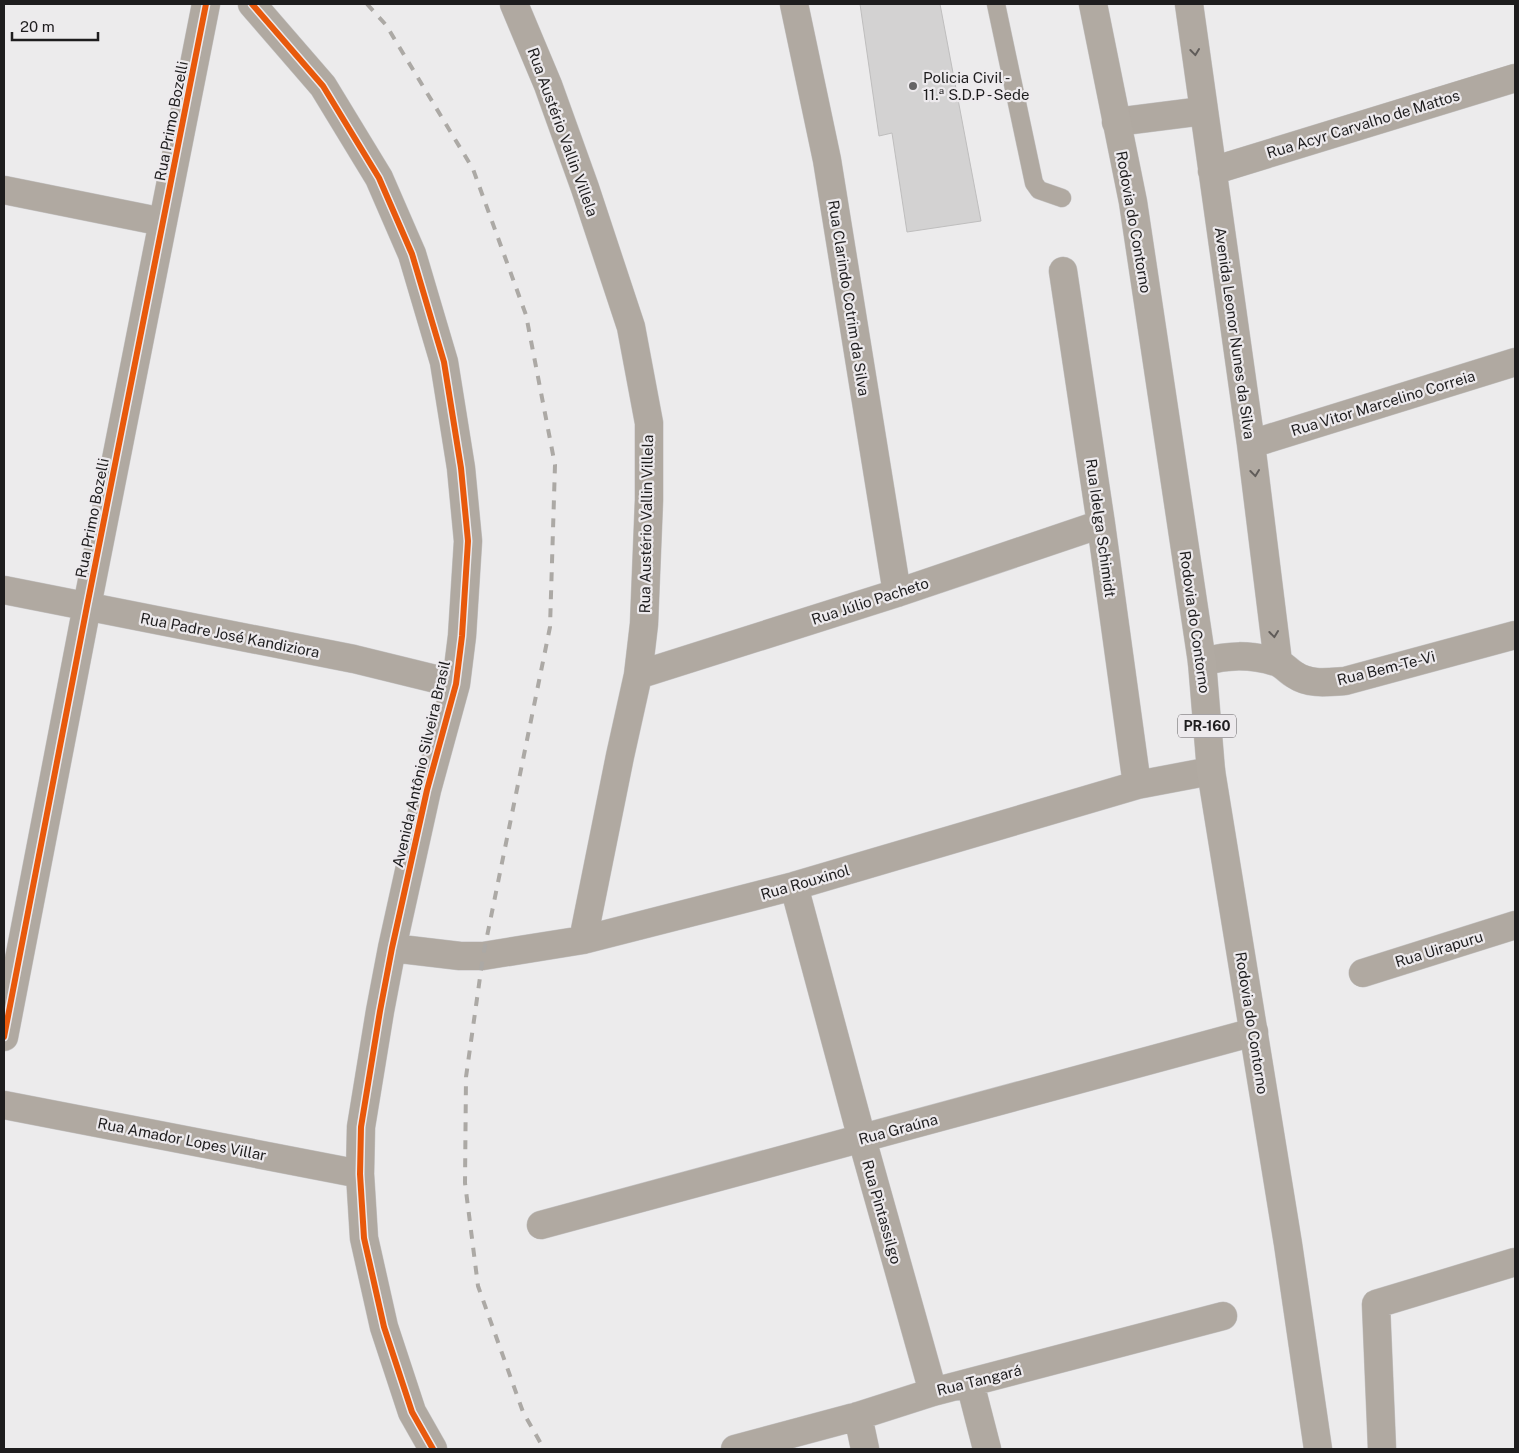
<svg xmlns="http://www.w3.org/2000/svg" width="1519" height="1453" viewBox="0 0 1519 1453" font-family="'Public Sans',sans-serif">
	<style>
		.building { fill: #d3d2d2; stroke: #bfbebe }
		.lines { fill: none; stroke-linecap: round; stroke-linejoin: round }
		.service-casing { stroke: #c7c6c7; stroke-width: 19 }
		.minor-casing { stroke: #c7c6c7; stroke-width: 29 }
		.primary-casing { stroke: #c7c6c7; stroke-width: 29 }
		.service { stroke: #b0a9a1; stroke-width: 18 }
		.minor { stroke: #b0a9a1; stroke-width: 28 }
		.primary { stroke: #b1aaa2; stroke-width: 28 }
		.rail { stroke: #aca9a5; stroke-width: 4; stroke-dasharray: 9 9; stroke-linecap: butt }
		.cycleway-casing { stroke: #edeaed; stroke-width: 9 }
		.cycleway { stroke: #e8590c; stroke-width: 6 }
		.oneway { stroke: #605c59 }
		.poi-dot { fill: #666566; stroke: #edeaed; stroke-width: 2 }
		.labels { text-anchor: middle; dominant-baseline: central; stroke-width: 4.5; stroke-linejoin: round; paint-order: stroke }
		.shield { fill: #edeaed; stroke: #5c5a5c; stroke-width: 1 }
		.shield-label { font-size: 14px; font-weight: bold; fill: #1e1d1e }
		.poi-label { font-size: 15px; fill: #1e1d1e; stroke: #edeaed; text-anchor: start }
		.street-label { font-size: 15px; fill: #1e1d1e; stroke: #edeaed }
	</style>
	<rect width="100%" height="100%" fill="#ecebec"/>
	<path class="building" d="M860,4H940L981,221L907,232L892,133L879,136Z"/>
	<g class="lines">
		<defs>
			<path id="service" d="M996,4L1034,183L1039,190L1062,198"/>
			<path id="minor" d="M252,4L323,86L379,178L412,254L444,362L461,468L468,541L462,636L456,684L427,790L392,948L380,1011L361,1127L360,1174L364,1238L384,1327L412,1412L433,1449
				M514,4L548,85L585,188L631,327L649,423V500L644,624L638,675L620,756L583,940
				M794,4L827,160L897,593
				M1189,4L1251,444L1278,662
				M1116,122L1203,111
				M1212,171L1515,78
				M4,190L163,222
				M1063,271L1101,524L1137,785
				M1251,444L1515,362
				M4,590L354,659L456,684
				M1202,662C1229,655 1248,654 1276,662C1283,664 1288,671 1295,675C1310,685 1328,682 1345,681L1515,635
				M638,675L897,593L1101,524
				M794,886L862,1139L933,1392
				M392,948L460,956H483L583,940L794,886L1137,785L1211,771
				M1363,973L1515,925
				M4,1037L87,606L206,4
				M4,1105L360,1174
				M541,1225L1254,1032
				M970,1383L987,1449
				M858,1416L865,1449
				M735,1449L858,1416L933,1392L1223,1316
				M1382,1449L1376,1304L1515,1262"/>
			<path id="primary" d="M1093,4L1133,202L1202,662L1211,771L1288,1244L1318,1449"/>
		</defs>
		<use href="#service" class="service-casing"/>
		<use href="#minor" class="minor-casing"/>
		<use href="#primary" class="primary-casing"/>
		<use href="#service" class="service"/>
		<use href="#minor" class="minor"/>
		<use href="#primary" class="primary"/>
		<path class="rail" d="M367,4L386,25L473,169L526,315L555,465L550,627L483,956L466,1077L465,1183L478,1286L523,1412L544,1449"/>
		<defs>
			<path id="cycleway" d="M252,4L323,86L379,178L412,254L444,362L461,468L468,541L462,636L456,684L427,790L392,948L380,1011L361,1127L360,1174L364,1238L384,1327L412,1412L433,1449
				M4,1037L87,606L206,4"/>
		</defs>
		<use href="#cycleway" class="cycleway-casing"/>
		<use href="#cycleway" class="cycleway"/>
	</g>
	<defs><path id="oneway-chevron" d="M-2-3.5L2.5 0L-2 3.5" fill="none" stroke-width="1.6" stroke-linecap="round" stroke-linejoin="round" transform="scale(1.25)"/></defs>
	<g class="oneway">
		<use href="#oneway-chevron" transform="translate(1195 52) rotate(83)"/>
		<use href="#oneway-chevron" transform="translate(1255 473) rotate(83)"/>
		<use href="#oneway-chevron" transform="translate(1274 634) rotate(83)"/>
	</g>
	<circle class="poi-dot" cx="913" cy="86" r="5"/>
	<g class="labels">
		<rect class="shield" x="1178" y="714.5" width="58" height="23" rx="4"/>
		<g class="shield-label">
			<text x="1207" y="726">PR-160</text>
		</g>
		<g class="poi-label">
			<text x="923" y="77">Policia Civil -<tspan x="923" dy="17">11.ª S.D.P - Sede</tspan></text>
		</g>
		<g class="street-label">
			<text transform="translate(171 121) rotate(-79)">Rua Primo Bozelli</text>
			<text transform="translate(1363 124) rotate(-17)">Rua Acyr Carvalho de Mattos</text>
			<text transform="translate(563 132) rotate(70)">Rua Austério Vallin Villela</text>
			<text transform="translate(1134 222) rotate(80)">Rodovia do Contorno</text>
			<text transform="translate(849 298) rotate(81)">Rua Clarindo Cotrim da Silva</text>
			<text transform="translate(1235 333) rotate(82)">Avenida Leonor Nunes da Silva</text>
			<text transform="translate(1383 403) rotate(-17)">Rua Vitor Marcelino Correia</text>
			<text transform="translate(92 518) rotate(-79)">Rua Primo Bozelli</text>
			<text transform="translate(646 524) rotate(-89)">Rua Austério Vallin Villela</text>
			<text transform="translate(1101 528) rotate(82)">Rua Idelga Schimidt</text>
			<text transform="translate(870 601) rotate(-18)">Rua Júlio Pacheto</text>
			<text transform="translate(1195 622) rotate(82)">Rodovia do Contorno</text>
			<text transform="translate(230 635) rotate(11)">Rua Padre José Kandiziora</text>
			<text transform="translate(1386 668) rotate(-14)">Rua Bem-Te-Vi</text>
			<text transform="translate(421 764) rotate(-77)">Avenida Antônio Silveira Brasil</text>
			<text transform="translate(805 882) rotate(-16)">Rua Rouxinol</text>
			<text transform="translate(1439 949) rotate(-17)">Rua Uirapuru</text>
			<text transform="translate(1252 1023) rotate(81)">Rodovia do Contorno</text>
			<text transform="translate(898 1129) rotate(-15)">Rua Graúna</text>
			<text transform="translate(182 1139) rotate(11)">Rua Amador Lopes Villar</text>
			<text transform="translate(882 1212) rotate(74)">Rua Pintassilgo</text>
			<text transform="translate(979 1380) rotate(-14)">Rua Tangará</text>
		</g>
	</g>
	<rect width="1519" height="1453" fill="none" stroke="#1e1d1e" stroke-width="10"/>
	<path d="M12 32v8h86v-8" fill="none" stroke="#1e1d1e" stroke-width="2.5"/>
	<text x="20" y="32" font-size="15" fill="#1e1d1e" stroke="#edeaed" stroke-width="4" paint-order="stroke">20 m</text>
</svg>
